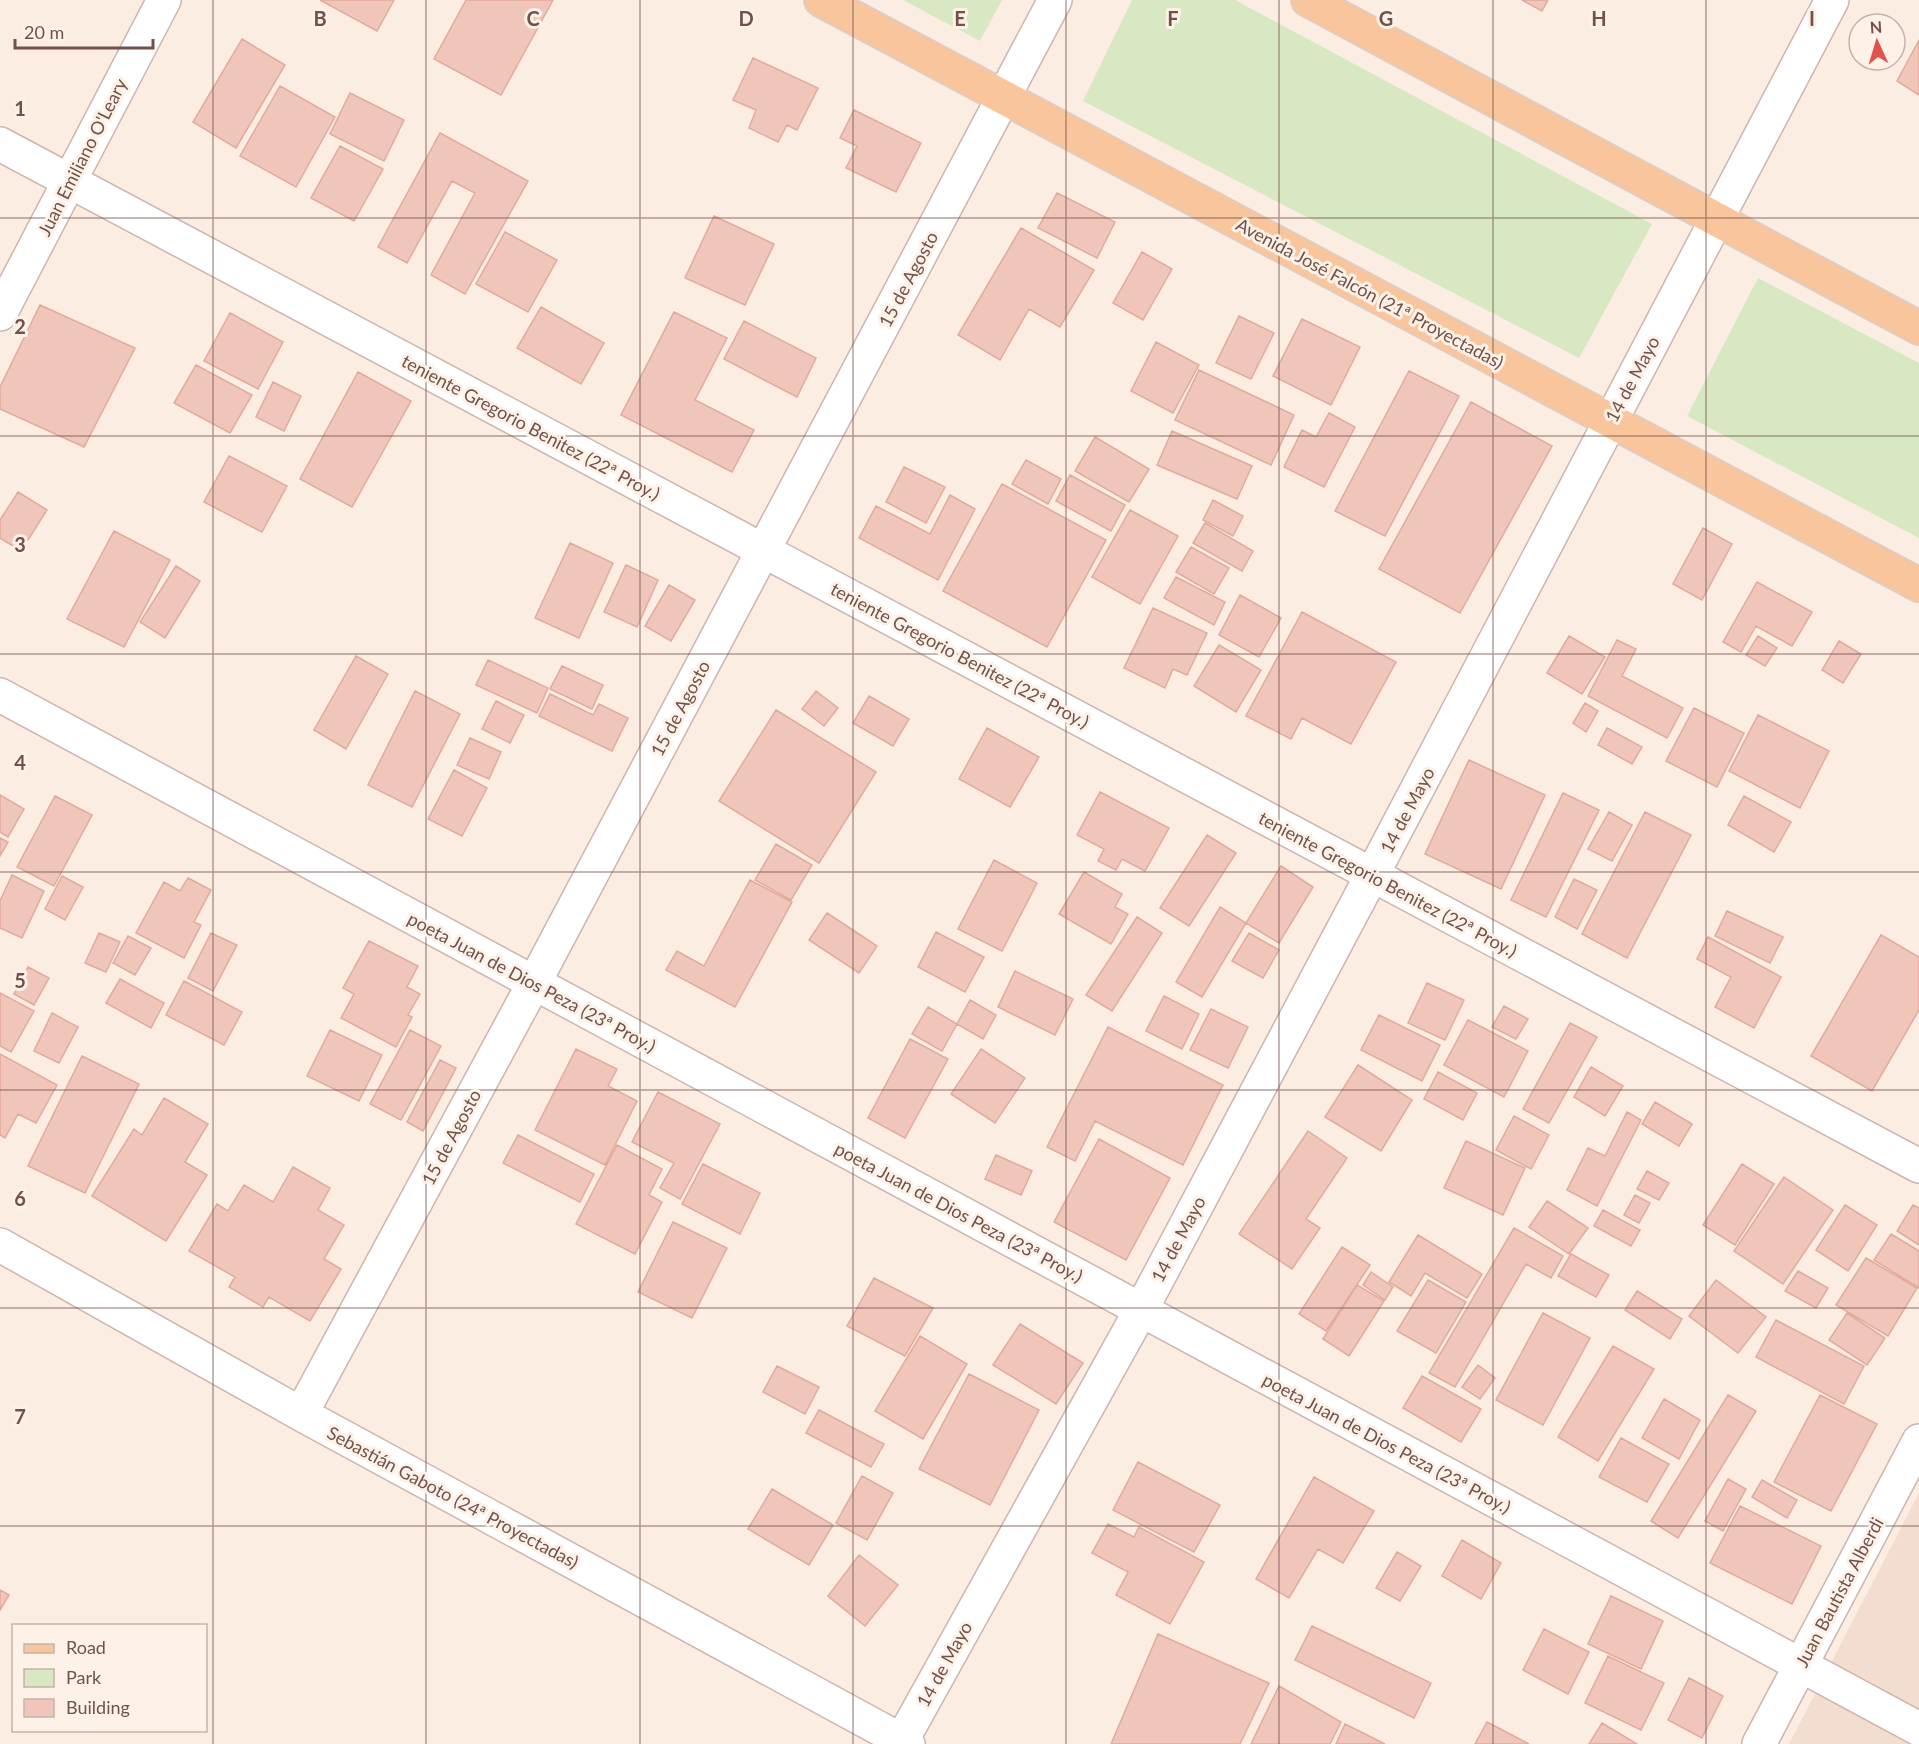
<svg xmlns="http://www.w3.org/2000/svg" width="1919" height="1744" viewBox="0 0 1919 1744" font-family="Lato,sans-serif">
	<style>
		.residential { fill: #f3ddd1 }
		.green { fill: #d8e8c2 }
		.building { fill: #f0c6bb; stroke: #e2aa9c; stroke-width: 1.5 }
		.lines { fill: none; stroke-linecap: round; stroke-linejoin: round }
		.minor-casing { stroke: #ceb5ad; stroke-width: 36 }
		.major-casing { stroke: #d8cecc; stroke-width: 36 }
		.minor { stroke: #fff; stroke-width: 33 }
		.major { stroke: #f8c59d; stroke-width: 33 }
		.grid { fill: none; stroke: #72514a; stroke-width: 1.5; stroke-opacity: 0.55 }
		.labels { text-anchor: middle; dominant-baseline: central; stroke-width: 6; stroke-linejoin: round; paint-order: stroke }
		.street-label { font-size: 18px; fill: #72514a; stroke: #fef2e8 }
		.grid-label { font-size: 20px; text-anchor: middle; font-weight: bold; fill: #72514a; stroke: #fef2e8; stroke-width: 6; stroke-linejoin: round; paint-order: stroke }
	</style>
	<rect width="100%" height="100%" fill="#fbede2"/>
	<path class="residential" d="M1919,1493V1744H1789Z"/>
	<path class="green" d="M903,0H1002L980,41Z
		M1132,0H1235L1652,224L1579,358L1083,101Z
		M1758,278L1919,363V538L1687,416Z"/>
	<path class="building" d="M320,0H394L377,31Z
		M466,0H553L501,95L434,59Z
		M1522,0H1548L1542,11Z
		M242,39L285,65L236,148L193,122Z
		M1919,40V95L1897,81Z
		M753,58L818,88L797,130L787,125L778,142L749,128L756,110L733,100Z
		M280,86L335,117L296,187L240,156Z
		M350,93L404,120L384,161L330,134Z
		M854,110L921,143L896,192L846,168L857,146L840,138Z
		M440,133L528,181L465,294L431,275L475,193L452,181L407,263L378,247Z
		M340,146L383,169L354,221L311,198Z
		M1057,193L1115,222L1097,258L1038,228Z
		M714,216L774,244L745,305L685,278Z
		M1021,228L1094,270L1060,327L1029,309L1000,360L958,335Z
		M505,232L557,260L528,312L476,284Z
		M1142,252L1172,269L1143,320L1113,303Z
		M40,305L135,348L84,447L0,409V387Z
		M541,307L604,343L581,384L517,348Z
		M674,312L727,338L695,400L754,430L732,472L621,415Z
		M230,313L283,342L258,389L204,361Z
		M1239,316L1274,333L1251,379L1216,363Z
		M1302,319L1360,347L1331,405L1273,376Z
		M744,321L816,358L797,397L724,359Z
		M1156,342L1199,365L1173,413L1131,391Z
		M196,365L252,395L230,433L174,403Z
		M1199,370L1294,415L1271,465L1175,420Z
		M1409,371L1459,396L1385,536L1335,511Z
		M358,372L411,401L352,507L300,479Z
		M273,382L301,396L284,431L256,417Z
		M1471,402L1552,446L1460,613L1379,569Z
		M1329,413L1355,427L1324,487L1284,467L1302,430L1316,437Z
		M1172,431L1252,466L1237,499L1157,465Z
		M1095,437L1149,469L1129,502L1075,471Z
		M229,456L287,486L262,532L204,502Z
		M1026,460L1061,479L1048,504L1012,484Z
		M904,467L945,487L926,523L886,502Z
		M1070,475L1125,505L1111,531L1056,501Z
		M1002,484L1106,540L1047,647L943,591Z
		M18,492L47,510L21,551L0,538V520Z
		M950,495L975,509L938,580L859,538L876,506L930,534Z
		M1213,500L1243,516L1233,536L1203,520Z
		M1130,510L1178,536L1140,604L1092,577Z
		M1205,523L1253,551L1242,571L1193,543Z
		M1703,528L1732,544L1702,600L1673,584Z
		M114,531L170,560L124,647L67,619Z
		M570,543L613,563L579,638L535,618Z
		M1191,547L1229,568L1214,594L1176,572Z
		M626,565L658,580L637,627L604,612Z
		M176,566L200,581L165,638L140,622Z
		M1176,577L1225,602L1214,625L1164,598Z
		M1757,582L1812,612L1792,646L1756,626L1741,652L1723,642Z
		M669,585L695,600L671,641L645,626Z
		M1240,595L1281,618L1259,657L1219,635Z
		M1153,608L1207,633L1187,675L1173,669L1165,688L1124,668Z
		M1302,612L1396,662L1351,744L1302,718L1291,739L1246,716Z
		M1569,636L1605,657L1582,694L1547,673Z
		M1758,636L1777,648L1765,666L1746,655Z
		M1617,640L1636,649L1622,676L1683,708L1667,738L1588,696Z
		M1839,641L1861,654L1843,683L1822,670Z
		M1219,645L1261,670L1236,712L1194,686Z
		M356,656L388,674L346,749L314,730Z
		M488,660L548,688L537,713L476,685Z
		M562,666L603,685L592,709L550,689Z
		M415,691L460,714L412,807L368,785Z
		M816,691L838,708L824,726L802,709Z
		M550,694L593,715L599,704L628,718L612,751L539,716Z
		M869,696L909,719L893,746L853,723Z
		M496,701L524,715L510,743L482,729Z
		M1585,703L1598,711L1586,732L1573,723Z
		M1694,708L1744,733L1717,787L1666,761Z
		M776,710L876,772L819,863L719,801Z
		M1758,715L1829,751L1800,808L1729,771Z
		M987,728L1039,757L1010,807L959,779Z
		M1607,728L1642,747L1632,764L1598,745Z
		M470,738L501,752L489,779L457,765Z
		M1469,760L1545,795L1501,889L1425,854Z
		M454,770L487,788L462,836L428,819Z
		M1100,792L1169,828L1145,871L1122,859L1116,870L1098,861L1104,849L1077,835Z
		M1563,793L1599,810L1546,917L1511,900Z
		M0,795L24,809L8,837L0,832Z
		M55,796L92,815L54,886L17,867Z
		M1744,796L1791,822L1774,852L1728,825Z
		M1609,812L1632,825L1612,861L1588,849Z
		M1645,812L1691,835L1627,958L1582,934Z
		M1207,835L1236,853L1189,926L1160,908Z
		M0,838L8,842L0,856Z
		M776,844L812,865L791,900L755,880Z
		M994,860L1037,883L1002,951L958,929Z
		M1281,866L1313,887L1279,943L1246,923Z
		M1084,872L1122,894L1115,907L1128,914L1111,944L1059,914Z
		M12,875L44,891L22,938L0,928V901Z
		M62,876L83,887L65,920L45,909Z
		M188,878L211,890L194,922L201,925L184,958L136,933L164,882L180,891Z
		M1574,879L1597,890L1577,929L1555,917Z
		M750,880L792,902L735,1007L666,970L677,951L704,966Z
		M1220,907L1246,923L1202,997L1176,982Z
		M1727,911L1783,937L1770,963L1715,936Z
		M827,913L877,946L859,973L809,940Z
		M1137,917L1162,933L1112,1011L1086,995Z
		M936,932L984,957L965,992L918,967Z
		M99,933L120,942L106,972L85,963Z
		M211,933L237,945L213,991L188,978Z
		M1249,933L1279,950L1263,978L1232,961Z
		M1881,935L1919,957V1010L1872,1091L1811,1056Z
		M128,936L151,948L135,975L113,963Z
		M1708,937L1781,977L1754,1028L1715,1007L1731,977L1697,959Z
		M369,941L418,966L407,987L420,994L408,1015L412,1017L396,1047L341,1018L354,994L343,988Z
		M28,967L49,978L34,1005L14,994Z
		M1015,971L1073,999L1055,1035L998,1007Z
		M120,979L164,1003L151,1028L106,1003Z
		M184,981L242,1012L224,1045L166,1015Z
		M1427,983L1464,1000L1445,1040L1408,1023Z
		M0,993L34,1011L11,1052L0,1046Z
		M1164,996L1199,1014L1182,1049L1146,1031Z
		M970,1000L996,1015L983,1039L957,1024Z
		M1504,1006L1528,1019L1516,1039L1492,1027Z
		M928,1007L957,1024L942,1051L912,1034Z
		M1211,1009L1248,1027L1228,1068L1190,1050Z
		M52,1013L78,1027L59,1063L34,1051Z
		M1379,1015L1440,1045L1422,1081L1361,1050Z
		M1468,1020L1528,1051L1504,1097L1444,1065Z
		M1570,1023L1597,1037L1549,1123L1523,1109Z
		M1108,1027L1223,1085L1183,1165L1095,1121L1075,1161L1047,1147Z
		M330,1030L382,1055L359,1101L307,1076Z
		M410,1030L441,1046L401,1120L370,1104Z
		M910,1039L948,1059L905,1138L868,1118Z
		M576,1049L617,1069L608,1086L637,1101L605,1165L535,1130Z
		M981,1049L1025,1078L995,1123L951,1094Z
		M0,1054L57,1085L36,1123L18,1114L5,1138L0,1135Z
		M82,1056L139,1084L85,1193L28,1166Z
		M440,1060L456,1068L423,1131L407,1122Z
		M1358,1065L1412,1100L1381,1151L1325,1117Z
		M1591,1067L1623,1086L1605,1116L1574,1097Z
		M1438,1072L1477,1093L1463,1120L1424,1099Z
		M658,1092L720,1124L680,1199L660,1188L674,1163L632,1142Z
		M164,1098L208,1124L185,1162L207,1175L166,1241L92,1196L134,1129L142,1135Z
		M1655,1102L1692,1124L1679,1146L1642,1124Z
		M1627,1112L1641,1120L1597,1206L1567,1190L1588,1148L1605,1156Z
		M1514,1116L1549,1135L1531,1169L1496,1150Z
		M1308,1131L1347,1158L1306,1219L1320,1228L1292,1269L1239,1234Z
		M518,1135L594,1174L580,1202L503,1163Z
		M1099,1139L1170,1178L1126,1260L1054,1222Z
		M1466,1141L1525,1168L1503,1215L1444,1188Z
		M617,1145L662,1169L649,1195L662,1202L635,1254L576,1224Z
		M996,1155L1032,1171L1021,1195L985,1179Z
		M703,1164L760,1193L740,1234L682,1204Z
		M1742,1164L1774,1184L1735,1245L1703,1225Z
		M293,1167L330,1188L318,1210L344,1225L324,1259L341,1269L310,1321L269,1297L263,1307L229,1287L235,1277L189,1251L217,1204L228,1211L244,1185L273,1202Z
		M1647,1171L1669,1183L1659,1200L1637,1189Z
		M1784,1177L1833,1210L1783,1284L1734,1251Z
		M1635,1195L1650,1203L1639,1223L1624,1215Z
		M1547,1201L1588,1228L1569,1254L1529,1227Z
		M1845,1205L1877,1225L1848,1271L1816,1250Z
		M1913,1205L1919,1208V1245L1897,1231Z
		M1603,1210L1640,1230L1631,1246L1594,1226Z
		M673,1222L727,1248L692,1318L638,1292Z
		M1514,1228L1563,1256L1551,1278L1526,1264L1455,1387L1429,1373Z
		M1891,1234L1919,1251V1288L1874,1260Z
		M1418,1235L1482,1274L1467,1298L1425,1273L1411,1296L1389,1282Z
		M1342,1247L1370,1265L1326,1331L1299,1314Z
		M1571,1254L1609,1275L1596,1297L1558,1276Z
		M1866,1258L1917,1288L1888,1336L1836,1305Z
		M1798,1271L1828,1288L1816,1308L1785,1291Z
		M1371,1272L1393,1287L1385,1300L1363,1285Z
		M874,1278L933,1308L905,1356L847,1326Z
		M1428,1280L1466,1302L1436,1353L1397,1331Z
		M1716,1280L1766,1317L1738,1353L1689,1316Z
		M1357,1285L1384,1301L1349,1356L1323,1339Z
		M1637,1291L1682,1319L1670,1339L1625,1310Z
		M1543,1313L1590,1338L1543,1425L1496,1400Z
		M1847,1313L1885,1338L1867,1365L1829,1340Z
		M1776,1320L1864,1366L1844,1404L1756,1357Z
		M1020,1324L1083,1363L1056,1404L993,1365Z
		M920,1336L967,1364L923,1439L875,1411Z
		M1613,1346L1654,1369L1598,1461L1558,1437Z
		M1478,1365L1495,1378L1480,1399L1462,1387Z
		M777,1366L819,1387L805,1414L763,1392Z
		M969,1374L1039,1410L990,1505L919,1469Z
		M1422,1376L1481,1409L1461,1442L1403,1408Z
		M1728,1395L1756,1411L1678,1538L1651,1521Z
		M1820,1395L1877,1424L1831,1511L1774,1482Z
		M1664,1399L1700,1420L1679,1459L1642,1438Z
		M819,1410L884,1444L871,1467L806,1433Z
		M1621,1438L1669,1464L1647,1502L1599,1477Z
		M1138,1462L1220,1505L1194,1552L1113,1510Z
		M862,1476L893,1493L867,1540L836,1523Z
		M1314,1477L1374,1511L1343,1563L1318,1549L1289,1598L1256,1579Z
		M1728,1479L1746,1489L1723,1531L1705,1521Z
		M1762,1480L1797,1500L1787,1518L1752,1497Z
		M772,1489L833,1525L809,1565L748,1529Z
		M1740,1506L1821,1546L1792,1604L1710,1563Z
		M1108,1524L1134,1537L1139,1527L1204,1562L1170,1624L1116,1595L1128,1572L1092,1553Z
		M1462,1540L1501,1563L1481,1599L1442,1576Z
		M1397,1552L1421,1566L1400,1601L1376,1588Z
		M859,1555L898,1585L865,1626L828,1596Z
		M0,1590L9,1595L0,1610Z
		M1611,1596L1663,1621L1641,1669L1588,1644Z
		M1312,1626L1431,1683L1414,1718L1295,1660Z
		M1544,1629L1589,1652L1568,1694L1523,1670Z
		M1158,1634L1269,1683L1240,1744H1111Z
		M1608,1656L1664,1683L1641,1730L1585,1703Z
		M1689,1678L1723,1696L1702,1738L1668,1720Z
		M1279,1686L1341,1722L1330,1744H1251Z
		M1487,1722L1529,1744H1475Z
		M1602,1723L1637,1744H1589Z
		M1345,1724L1385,1744H1336Z"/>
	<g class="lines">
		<defs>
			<path id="minor" d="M0,144L1919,1166
				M0,314L164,0
				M0,695L1919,1729
				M0,1245L301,1414L908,1744
				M301,1414L534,983L1055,0
				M902,1740L1141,1310L1372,875L1832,0
				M1759,1744L1919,1441"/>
			<path id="major" d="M821,0L1919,585
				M1308,0L1919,328"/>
		</defs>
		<use href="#minor" class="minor-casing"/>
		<use href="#major" class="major-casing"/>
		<use href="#minor" class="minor"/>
		<use href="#major" class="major"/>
	</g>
	<path class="grid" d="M213,0V1744M426,0V1744M640,0V1744M853,0V1744M1066,0V1744M1279,0V1744M1493,0V1744M1706,0V1744M0,218H1919M0,436H1919M0,654H1919M0,872H1919M0,1090H1919M0,1308H1919M0,1526H1919"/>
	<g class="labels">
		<g class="street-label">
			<text transform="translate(82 157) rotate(-63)">Juan Emiliano O'Leary</text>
			<text transform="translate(908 279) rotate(-62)">15 de Agosto</text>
			<text transform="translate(1370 293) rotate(28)">Avenida José Falcón (21ª Proyectadas)</text>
			<text transform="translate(1632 379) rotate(-62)">14 de Mayo</text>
			<text transform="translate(531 427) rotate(28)">teniente Gregorio Benitez (22ª Proy.)</text>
			<text transform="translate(960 655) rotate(28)">teniente Gregorio Benitez (22ª Proy.)</text>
			<text transform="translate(680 708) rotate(-62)">15 de Agosto</text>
			<text transform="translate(1407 810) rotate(-62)">14 de Mayo</text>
			<text transform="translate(1388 884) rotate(28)">teniente Gregorio Benitez (22ª Proy.)</text>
			<text transform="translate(532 982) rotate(28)">poeta Juan de Dios Peza (23ª Proy.)</text>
			<text transform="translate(451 1137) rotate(-62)">15 de Agosto</text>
			<text transform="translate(959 1212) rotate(28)">poeta Juan de Dios Peza (23ª Proy.)</text>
			<text transform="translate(1178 1239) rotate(-62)">14 de Mayo</text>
			<text transform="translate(1387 1443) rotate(28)">poeta Juan de Dios Peza (23ª Proy.)</text>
			<text transform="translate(453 1497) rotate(28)">Sebastián Gaboto (24ª Proyectadas)</text>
			<text transform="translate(1839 1592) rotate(-62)">Juan Bautista Alberdi</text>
			<text transform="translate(944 1664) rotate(-61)">14 de Mayo</text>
		</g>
	</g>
	<g class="grid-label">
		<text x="320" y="26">B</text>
		<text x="533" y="26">C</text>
		<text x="746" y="26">D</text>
		<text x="960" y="26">E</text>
		<text x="1173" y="26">F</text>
		<text x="1386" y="26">G</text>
		<text x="1599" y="26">H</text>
		<text x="1812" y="26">I</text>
		<text x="20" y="116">1</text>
		<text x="20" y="334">2</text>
		<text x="20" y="552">3</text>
		<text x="20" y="770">4</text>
		<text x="20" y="988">5</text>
		<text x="20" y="1206">6</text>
		<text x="20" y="1424">7</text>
	</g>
	<rect x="12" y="1624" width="195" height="108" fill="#fef2e8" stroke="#c6b2a9" stroke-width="1.5"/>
	<rect x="24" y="1644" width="30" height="9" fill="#f8c59d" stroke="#c6b2a9" stroke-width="1.5"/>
	<text x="66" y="1654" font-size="18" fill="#72514a">Road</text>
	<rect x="24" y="1669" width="30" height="18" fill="#d8e8c2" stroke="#c6b2a9" stroke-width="1.5"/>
	<text x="66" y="1684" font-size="18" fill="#72514a">Park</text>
	<rect x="24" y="1699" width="30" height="18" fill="#f0c6bb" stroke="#c6b2a9" stroke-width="1.5"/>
	<text x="66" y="1714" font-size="18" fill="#72514a">Building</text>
	<g transform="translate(1877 42) rotate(356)"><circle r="28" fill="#fef2e8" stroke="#c6b2a9" stroke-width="1.5"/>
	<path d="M0-4.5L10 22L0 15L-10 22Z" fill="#e2514b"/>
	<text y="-9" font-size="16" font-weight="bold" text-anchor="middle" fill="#72514a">N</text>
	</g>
	<path d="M15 39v9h138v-9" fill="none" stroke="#72514a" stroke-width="3"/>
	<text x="24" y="39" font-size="18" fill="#72514a" stroke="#fef2e8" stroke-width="4.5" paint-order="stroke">20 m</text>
</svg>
